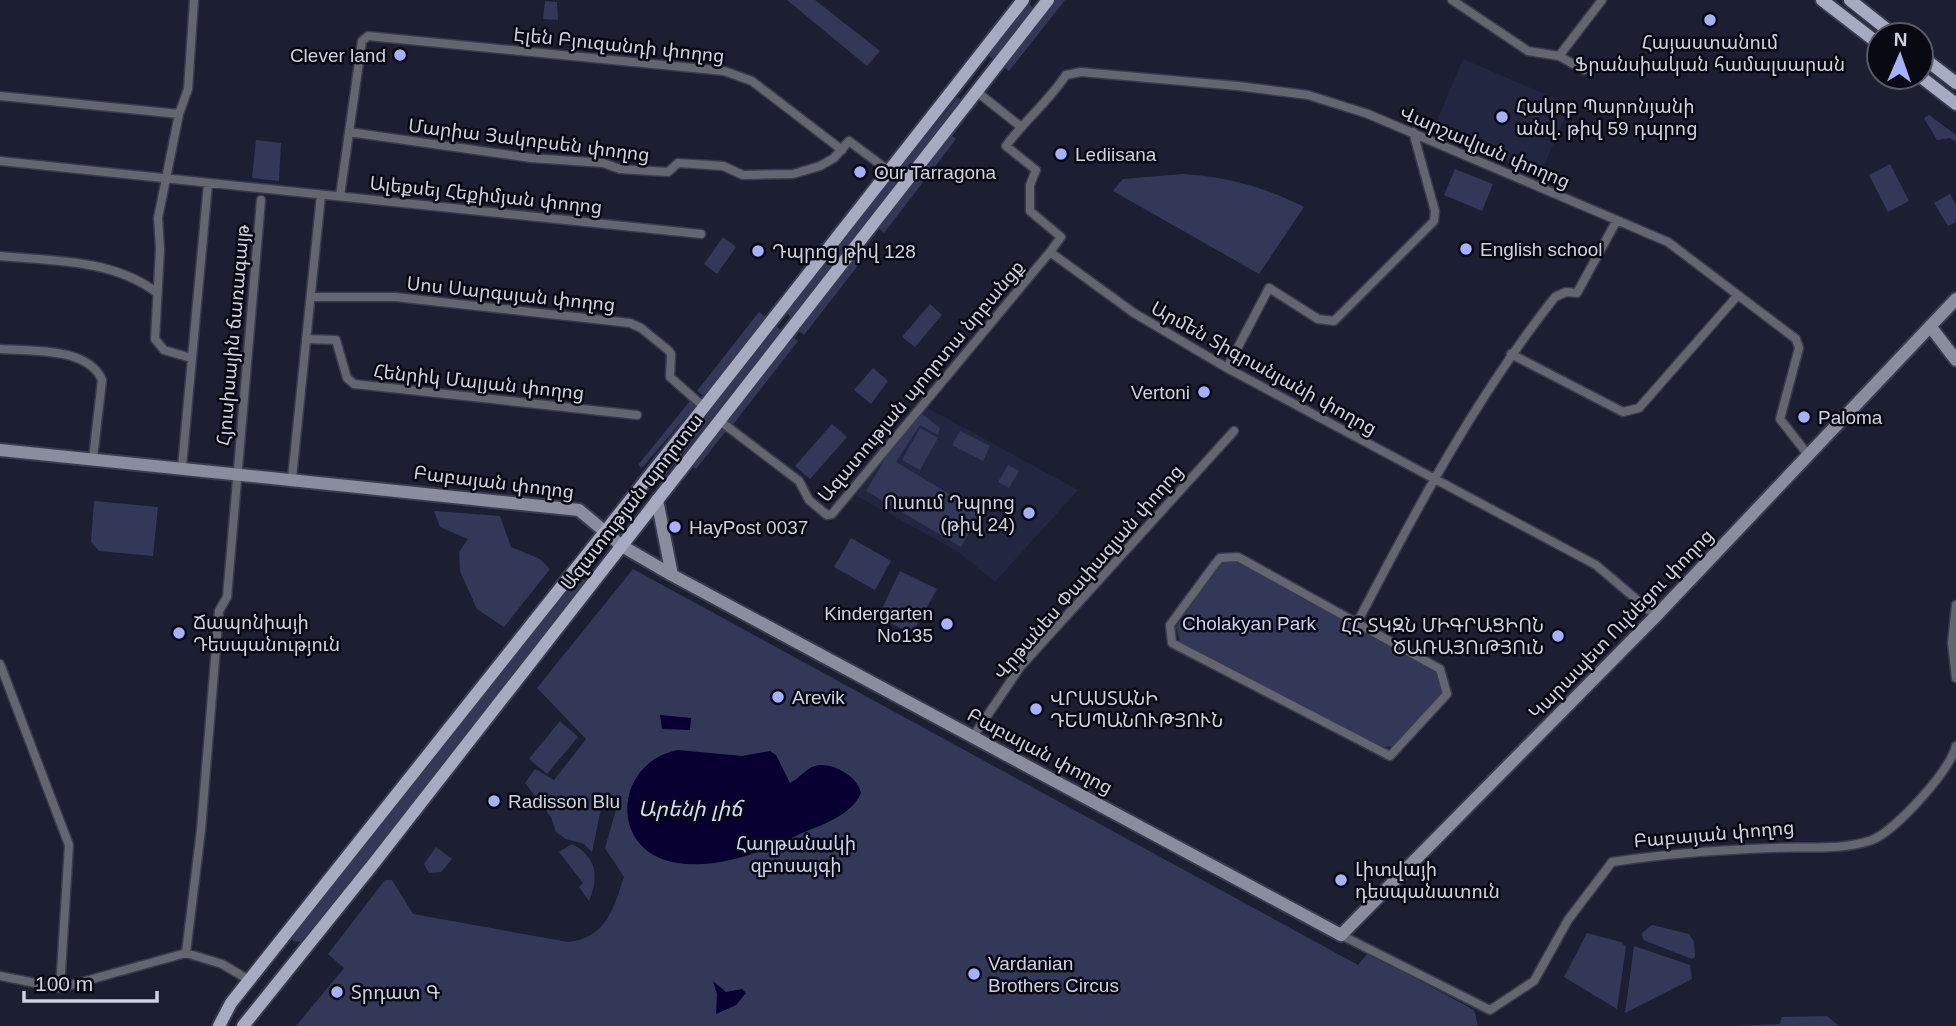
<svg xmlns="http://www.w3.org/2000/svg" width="1956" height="1026" viewBox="0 0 1956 1026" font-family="Helvetica,'Noto Sans Armenian',sans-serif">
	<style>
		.built { fill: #232640 }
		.green { fill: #333859 }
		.water { fill: #070031 }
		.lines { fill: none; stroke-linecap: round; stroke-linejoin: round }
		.street-casing { stroke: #383b4e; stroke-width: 11 }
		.secondary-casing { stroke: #383b4e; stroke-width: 16 }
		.primary-casing { stroke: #383b4e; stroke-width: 16 }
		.street { stroke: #636570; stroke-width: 8 }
		.secondary { stroke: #898d9e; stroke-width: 12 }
		.primary { stroke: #a7abc1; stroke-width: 12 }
		.poi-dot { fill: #a6b1fc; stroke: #080912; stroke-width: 2.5 }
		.labels { text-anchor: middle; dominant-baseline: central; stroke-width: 5; stroke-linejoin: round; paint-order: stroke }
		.poi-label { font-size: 19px; fill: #ced1df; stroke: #080912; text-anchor: start }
		.street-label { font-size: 19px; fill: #ced1df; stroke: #080912 }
		.park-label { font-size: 19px; fill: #c9d0f3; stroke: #080912 }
		.water-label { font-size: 21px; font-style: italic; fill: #d3dafd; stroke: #080912 }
	</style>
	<rect width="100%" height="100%" fill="#1c1f32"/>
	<path class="built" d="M1463,59L1570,105L1540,175L1433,130Z
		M924,406L1078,490L995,582L957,551L855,495Z"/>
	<path class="green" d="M787,0H815L880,51L867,66Z
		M1053,0H1065L1009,71L1001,65Z
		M545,1L557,2L558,20L543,19Z
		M1029,4L1033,8L993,59L988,55Z
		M958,97L960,99L954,110L791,317L786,312Z
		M1929,115L1956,135V142L1950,138L1937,140L1924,118Z
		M947,132L956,139L884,233L876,226Z
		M256,140L281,143L279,181L252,178Z
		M1890,164L1909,201L1888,212L1869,175Z
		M1455,169L1493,184L1482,211L1444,195Z
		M1183,174C1228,177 1265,187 1304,207L1259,274L1113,191L1123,179Z
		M1950,194L1956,205V222L1948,226L1934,203Z
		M723,237L736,247L717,274L704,264Z
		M863,244L870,250L804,335L797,330Z
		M930,304L942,315L915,347L902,337Z
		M759,312L766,317L704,396L697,391Z
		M776,326L781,330L661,481L656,477Z
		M791,335L798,341L731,427L724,421Z
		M873,368L888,381L871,404L854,390Z
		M690,401L695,406L642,468L638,465Z
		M921,413L940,428L938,435L920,425L896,462L981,513L961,547L866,491L886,457Z
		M832,424L847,437L810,479L795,466Z
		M720,426L726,431L696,469L690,465Z
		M920,428L938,438L920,470L902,460Z
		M960,431L990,446L983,461L952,445Z
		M1008,465L1019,471L1009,488L998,482Z
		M94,501L158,507L153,556L99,551L91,542Z
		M434,511L500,516L511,547L540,559L550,569L504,627L477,609L460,571L459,552L468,539L440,527Z
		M851,538L891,561L875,590L834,567Z
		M1236,562L1439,673L1441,694L1394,746L1380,747L1180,642L1176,627L1221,563Z
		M633,569L1358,965L1368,953L1474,1010L1478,1026H296L344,968L328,954L385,880H392L413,914L568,942C606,938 613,910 624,877L605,848L616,810L602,804L592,852L584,844L566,839L556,832L551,817L525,783L535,769L554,780L586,739L537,688Z
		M900,571L937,589L912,634L878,617Z
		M578,575L587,582L302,942L293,941L292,937Z
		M560,721L578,737L547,774L529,759Z
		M572,844C597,857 599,877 589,901L579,887L583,883L559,852Z
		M436,847L452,859L441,872L429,873L424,864Z
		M1652,925L1689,934L1694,942L1695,957L1692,959L1643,940L1642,933Z
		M1587,933L1621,942L1626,947L1617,1009L1564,977Z
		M1634,946L1690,965L1692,979L1625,1013Z
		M1827,1016L1839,1026H1729L1780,1024L1782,1017Z"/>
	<path class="water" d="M660,715L691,718L690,730L662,729Z
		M678,750L742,756L770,751L776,755L790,783C798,779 804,771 812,767C829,759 858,776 861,793C851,816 821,825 800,834C761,852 716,871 672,862C608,848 615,762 678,750Z
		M713,981L726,992L742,989L746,993L736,1005L716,1014L717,994Z"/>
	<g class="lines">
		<defs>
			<path id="street" d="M1452,0L1528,51L1559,56L1602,0
				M1559,56L1584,70
				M977,92L1020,126
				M0,96L179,114
				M349,132L531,158L603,163L620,169L668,172L678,163L723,166L743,175L793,174L820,166L834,158L849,141L889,171
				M0,161L701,234
				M340,196L362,41L368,36L724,71L752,81L842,150
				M0,256C53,261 112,259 156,292
				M311,297H395L630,323L641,328L668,350L671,354L670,377L704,407
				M306,339L336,340L347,378L354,384L637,415
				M0,349C30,351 88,347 102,380L93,458
				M1511,354L1623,412L1639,408L1738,295
				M191,358L164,350L155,339L160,249L158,218L179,114L188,89L194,0
				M1227,368L1269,288L1318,319L1334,321L1434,221L1435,211L1413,132
				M720,421L799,481L809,500L827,515L832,514L1050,252
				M182,467L208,184
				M292,478L321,195
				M1238,557L1440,669L1447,694L1390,756L1172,643L1170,625L1215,564L1220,558Z
				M1956,605L1952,643L1956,678
				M1656,616L1596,565L1227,368L1134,313L1050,252L1061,237L1030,211V185L1036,170L1006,146C1025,120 1048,102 1066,75L1081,72L1238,86L1308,95L1368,114L1668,242L1796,339L1799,348L1780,419L1809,456
				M1358,621C1417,508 1476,397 1555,297L1566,292L1577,293L1617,220
				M0,664L69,845L60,988
				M972,738L1021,666L1234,431
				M1341,935L1490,1010L1534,981L1568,920L1612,862C1664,854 1719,850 1771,848C1802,846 1842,851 1872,840C1896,830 1949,772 1956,746
				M186,953L201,830L219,611L227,597L261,200
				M0,976L60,988L186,953L222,964L249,980"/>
			<path id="secondary" d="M1930,326L1956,360
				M0,450L579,510L622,546L672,575L1341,935L1656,616L1956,299
				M657,500L672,575"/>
			<path id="primary" d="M1822,0L1879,44
				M1850,0L1894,35
				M1921,56L1956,83
				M1921,77L1956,104
				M219,1026L231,1003L704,407L1023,0
				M243,1026L374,863L1048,0"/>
		</defs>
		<use href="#street" class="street-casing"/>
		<use href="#secondary" class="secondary-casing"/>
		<use href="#primary" class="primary-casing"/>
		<use href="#street" class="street"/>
		<use href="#secondary" class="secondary"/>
		<use href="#primary" class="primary"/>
	</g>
	<g class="poi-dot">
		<circle cx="1710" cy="20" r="7"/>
		<circle cx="400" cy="55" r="7"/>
		<circle cx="1502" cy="117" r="7"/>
		<circle cx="1061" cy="154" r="7"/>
		<circle cx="860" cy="172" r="7"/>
		<circle cx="1466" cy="249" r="7"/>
		<circle cx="758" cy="251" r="7"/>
		<circle cx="1204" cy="392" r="7"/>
		<circle cx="1804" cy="417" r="7"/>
		<circle cx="1029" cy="513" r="7"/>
		<circle cx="675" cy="527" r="7"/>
		<circle cx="947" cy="624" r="7"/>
		<circle cx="179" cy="633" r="7"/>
		<circle cx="1558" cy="636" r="7"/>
		<circle cx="778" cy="697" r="7"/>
		<circle cx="1036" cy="709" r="7"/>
		<circle cx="494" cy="801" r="7"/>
		<circle cx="1341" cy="880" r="7"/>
		<circle cx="974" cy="974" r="7"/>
		<circle cx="337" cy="992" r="7"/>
	</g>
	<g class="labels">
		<g class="poi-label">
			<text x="1710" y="42" text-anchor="middle">Հայաստանում<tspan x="1710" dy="22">Ֆրանսիական համալսարան</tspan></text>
			<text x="386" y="55" text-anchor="end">Clever land</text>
			<text x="1516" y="106">Հակոբ Պարոնյանի<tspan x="1516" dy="22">անվ. թիվ 59 դպրոց</tspan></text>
			<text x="1075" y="154">Lediisana</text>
			<text x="874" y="172">Our Tarragona</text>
			<text x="1480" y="249">English school</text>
			<text x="772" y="251">Դպրոց թիվ 128</text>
			<text x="1190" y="392" text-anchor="end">Vertoni</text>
			<text x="1818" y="417">Paloma</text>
			<text x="1015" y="502" text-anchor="end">Ուսում Դպրոց<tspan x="1015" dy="22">(թիվ 24)</tspan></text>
			<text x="689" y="527">HayPost 0037</text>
			<text x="933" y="613" text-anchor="end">Kindergarten<tspan x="933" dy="22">No135</tspan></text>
			<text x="193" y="622">Ճապոնիայի<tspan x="193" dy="22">Դեսպանություն</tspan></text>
			<text x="1544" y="625" text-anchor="end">ՀՀ ՏԿԶՆ ՄԻԳՐԱՑԻՈՆ<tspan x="1544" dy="22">ԾԱՌԱՅՈւԹՅՈւՆ</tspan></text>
			<text x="792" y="697">Arevik</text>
			<text x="1050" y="698">ՎՐԱՍՏԱՆԻ<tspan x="1050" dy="22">ԴԵՍՊԱՆՈՒԹՅՈՒՆ</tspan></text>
			<text x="508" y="801">Radisson Blu</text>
			<text x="1355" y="869">Լիտվայի<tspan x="1355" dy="22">դեսպանատուն</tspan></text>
			<text x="988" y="963">Vardanian<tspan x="988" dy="22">Brothers Circus</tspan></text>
			<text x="351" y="992">Տրդատ Գ</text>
		</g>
		<g class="street-label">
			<text transform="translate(619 45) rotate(6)">Էլեն Բյուզանդի փողոց</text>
			<text transform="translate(529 140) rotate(7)">Մարիա Յակոբսեն փողոց</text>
			<text transform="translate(1485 147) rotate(23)">Վարշավյան փողոց</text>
			<text transform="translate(486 195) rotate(6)">Ալեքսեյ Հեքիմյան փողոց</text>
			<text transform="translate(511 294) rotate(6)">Սոս Սարգսյան փողոց</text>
			<text transform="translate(233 335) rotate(-85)">Հյուսիսային ճառագայթ</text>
			<text transform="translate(1264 368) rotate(29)">Արմեն Տիգրանյանի փողոց</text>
			<text transform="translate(921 381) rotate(-50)">Ազատության պողոտա նրբանցք</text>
			<text transform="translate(479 382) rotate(6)">Հենրիկ Մալյան փողոց</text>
			<text transform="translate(494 482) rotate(7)">Բաբայան փողոց</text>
			<text transform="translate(632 502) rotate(-52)">Ազատության պողոտա</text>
			<text transform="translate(1088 572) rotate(-49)">Վրթանես Փափազյան փողոց</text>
			<text transform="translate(1621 624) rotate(-46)">Կարապետ Ուլնեցու փողոց</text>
			<text transform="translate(1040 751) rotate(28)">Բաբայան փողոց</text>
			<text transform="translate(1714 834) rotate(-5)">Բաբայան փողոց</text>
		</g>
		<g class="park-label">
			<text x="1249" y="623">Cholakyan Park</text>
			<text x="796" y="843">Հաղթանակի<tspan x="796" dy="22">զբոսայգի</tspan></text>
		</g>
		<g class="water-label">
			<text x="690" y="808">Արենի լիճ</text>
		</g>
	</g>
	<g transform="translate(1900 56) rotate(2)"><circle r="33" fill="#080912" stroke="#575964" stroke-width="2"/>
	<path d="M0-5L12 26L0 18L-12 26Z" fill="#a6b1fc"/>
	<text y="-10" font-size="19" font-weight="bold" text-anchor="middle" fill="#ced1df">N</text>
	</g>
	<path d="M24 991v10h133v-10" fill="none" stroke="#ced1df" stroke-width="3.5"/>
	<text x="35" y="991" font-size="21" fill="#ced1df" stroke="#080912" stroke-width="5" paint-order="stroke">100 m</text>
</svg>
